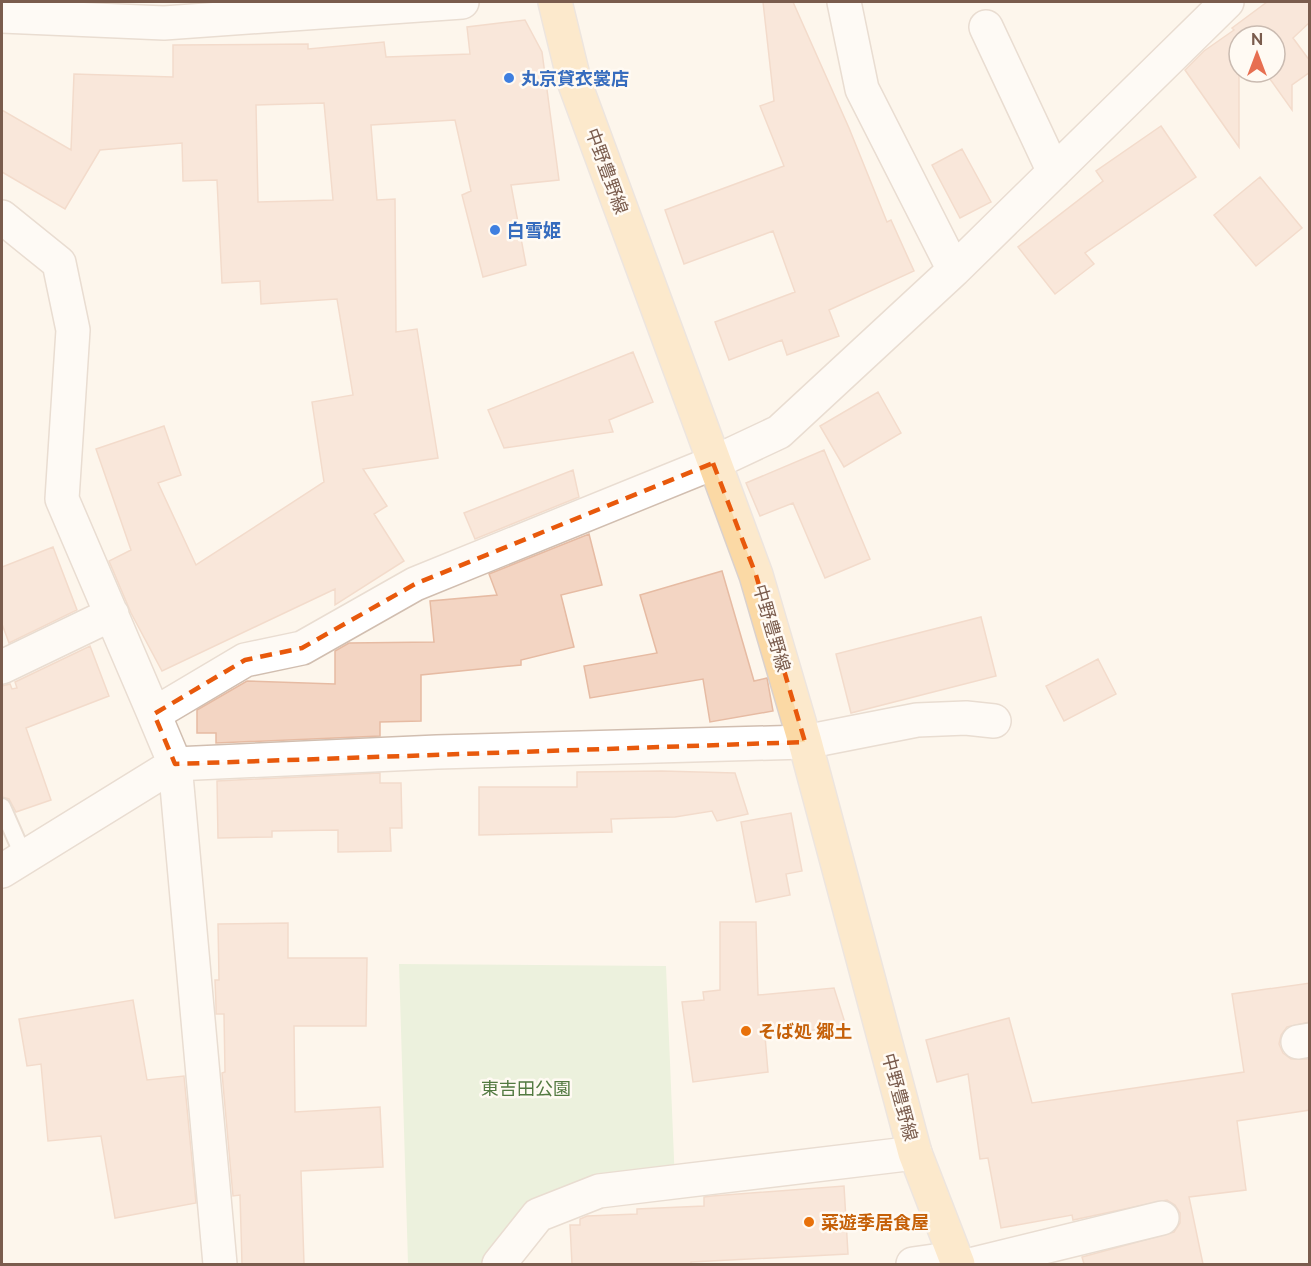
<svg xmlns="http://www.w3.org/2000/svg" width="1311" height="1266" viewBox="0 0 1311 1266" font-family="Raleway,'Noto Sans JP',sans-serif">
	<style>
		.green { fill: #d8ecc9 }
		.building { fill: #f3d5c3; stroke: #e6bba3; stroke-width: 1.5; fill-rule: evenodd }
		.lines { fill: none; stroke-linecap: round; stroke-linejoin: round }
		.lane-casing { stroke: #d1beb0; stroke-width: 20 }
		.street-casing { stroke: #d1beb0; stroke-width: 36 }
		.primary-casing { stroke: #dad1cd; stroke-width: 36 }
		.lane { stroke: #fff; stroke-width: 16 }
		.street { stroke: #fff; stroke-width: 33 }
		.primary { stroke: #fbd9a5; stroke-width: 33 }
		.marked { fill: none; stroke: #e8590c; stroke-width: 4.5; stroke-dasharray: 12 8; stroke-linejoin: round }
		.shop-dot { fill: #3f7fe0; stroke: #fffaf3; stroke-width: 2 }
		.food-dot { fill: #e8710a; stroke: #fffaf3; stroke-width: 2 }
		.labels { text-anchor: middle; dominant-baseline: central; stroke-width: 5; stroke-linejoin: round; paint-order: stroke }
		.shop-label { font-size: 18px; font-weight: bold; fill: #366cbe; stroke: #fffaf3; text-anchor: start }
		.street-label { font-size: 18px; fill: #7a5c4d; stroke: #fffaf3 }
		.food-label { font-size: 18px; font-weight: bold; fill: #c56008; stroke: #fffaf3; text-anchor: start }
		.park-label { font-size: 18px; fill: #537a41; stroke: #fffaf3 }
	</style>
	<rect width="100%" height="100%" fill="#fdf6ec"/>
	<path class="green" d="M399,964L666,966L675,1182L599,1191L499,1264H408Z"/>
	<path class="building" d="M763,2H793L849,128L887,222L891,220L914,271L829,310L839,336L787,355L782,340L729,360L715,322L795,292L773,231L684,264L665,210L784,166L760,106L774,101Z
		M1267,2H1310V22L1293,38L1310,61V72L1292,85V110L1265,72H1275V36H1239V147L1185,70L1204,51L1234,30L1232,28Z
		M525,20L542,52L559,180L511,185L526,265L483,277L462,195L471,191L455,120L371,125L377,200L395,199L396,332L417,329L438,458L363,469L387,506L374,514L404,561L335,605V589L162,671L131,613L109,561L131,550L96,449L164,426L181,475L158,483L196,565L324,482L312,402L353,395L337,299L261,304L260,281L222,283L217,180L183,181L182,143L100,150L65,209L2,172V110L71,150L74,74L173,77V45L308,44V49L384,42L386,57L470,54L467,27ZM324,103L333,200L258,202L256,105Z
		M1161,126L1196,177L1085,253L1094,264L1055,294L1018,247L1103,181L1096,171Z
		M962,149L991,202L960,218L932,165Z
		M1260,177L1302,228L1256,266L1214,215Z
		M633,352L653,402L609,420L613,432L504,448L488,410Z
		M878,392L901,433L844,467L820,426Z
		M824,450L870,559L825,578L793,503L760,516L746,483Z
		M573,470L579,497L475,539L464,513Z
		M589,534L602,585L561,595L574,647L521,660V665L421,675V721L380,722V736L216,743V733H197V710L247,681L335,684V651L349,643L434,642L430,601L497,595L489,574Z
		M53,547L77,610L9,643L2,624V567Z
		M722,571L754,681L767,678L773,711L710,722L703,679L590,698L584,666L657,653L640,595Z
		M981,617L996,676L851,713L836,654Z
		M90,646L109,696L26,728L51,800L16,812L9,799L2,797V686L10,684L12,689L17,688L15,682Z
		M1098,659L1116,694L1064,721L1046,686Z
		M662,771L735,773L748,814L717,821L712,811L675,817L611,819L612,832L479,835V787H577V772Z
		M380,773V783H401L402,828H390L391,851L338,852V830L272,831V837L218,838L217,781Z
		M791,813L802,871L786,874L790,895L756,902L741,822Z
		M720,922H756L758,995L834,988L846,1026L765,1036L768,1072L693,1082L682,1002L704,1000L703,992L720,990Z
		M288,923V958H367L366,1026H294L295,1112L380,1107L383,1167L301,1171L304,1264H242L240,1195L233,1196L222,1073L225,1072L224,1014H216V1006L215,980H219L218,924Z
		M1310,983V1022L1287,1027L1281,1035L1279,1044L1283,1053L1291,1059H1310V1110L1237,1121L1246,1190L1189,1197L1203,1264H1084L1082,1257L1174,1232L1180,1223V1213L1175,1205L1167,1200L1073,1220L1072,1215L1001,1228L988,1158L980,1159L968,1074L937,1082L926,1040L1009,1018L1032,1103L1244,1072L1232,994Z
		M133,1000L147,1080L184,1076L196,1203L115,1218L101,1136L48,1141L41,1064L27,1066L19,1019Z
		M844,1186L848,1254L691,1262V1264H572L570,1225H580V1219L587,1216L637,1214V1209L704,1206V1197L712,1196Z"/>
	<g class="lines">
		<defs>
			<path id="lane" d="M2,807L24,857"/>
			<path id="street" d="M844,2L862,89L954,270
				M2,16L164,23L462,2
				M986,27L1054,172
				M2,217L59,263L73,330L62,499L154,714
				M2,667L112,614
				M2,871L175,764L154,714L245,660L302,648L415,584L713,463L779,432L954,270L1227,2
				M1298,1042L1310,1040
				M220,1264L175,764L437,752L805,742L917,720L966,718L994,721
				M499,1264L538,1215L599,1191L915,1153
				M913,1264L955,1258
				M974,1264L1162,1218"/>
			<path id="primary" d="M555,2L575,84L756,575L805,742L915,1153L958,1264"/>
		</defs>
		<use href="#lane" class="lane-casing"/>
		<use href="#street" class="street-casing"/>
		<use href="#primary" class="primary-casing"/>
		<use href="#lane" class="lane"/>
		<use href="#street" class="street"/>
		<use href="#primary" class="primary"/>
	</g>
	<path d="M0 0H1311V1266H0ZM713,463L756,575L805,742L175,764L154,714L245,660L302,648L415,584Z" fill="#fdf6ec" fill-opacity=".55" fill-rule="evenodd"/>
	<path class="marked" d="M713,463L756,575L805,742L175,764L154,714L245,660L302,648L415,584Z"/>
	<g class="shop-dot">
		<circle cx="509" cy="78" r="6"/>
		<circle cx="495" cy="230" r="6"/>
	</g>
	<g class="food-dot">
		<circle cx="746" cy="1031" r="6"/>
		<circle cx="809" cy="1222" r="6"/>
	</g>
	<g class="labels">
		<g class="shop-label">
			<text x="521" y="78">丸京貸衣裳店</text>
			<text x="507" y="230">白雪姫</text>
		</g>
		<g class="street-label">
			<text transform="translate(607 171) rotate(70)">中野豊野線</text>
			<text transform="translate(772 628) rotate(74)">中野豊野線</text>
			<text transform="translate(900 1097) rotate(75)">中野豊野線</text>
		</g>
		<g class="food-label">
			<text x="758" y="1031">そば処 郷土</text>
			<text x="821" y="1222">菜遊季居食屋</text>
		</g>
		<g class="park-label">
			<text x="526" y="1088">東吉田公園</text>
		</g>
	</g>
	<rect width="1311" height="1266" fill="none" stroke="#7a5c4d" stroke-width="6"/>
	<g transform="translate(1257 54)"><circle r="28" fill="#fffaf3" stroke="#cabbb1" stroke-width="1.5"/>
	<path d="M0-4.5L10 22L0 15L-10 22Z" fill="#e76f51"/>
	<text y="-9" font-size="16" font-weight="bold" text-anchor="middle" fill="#7a5c4d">N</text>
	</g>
</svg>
